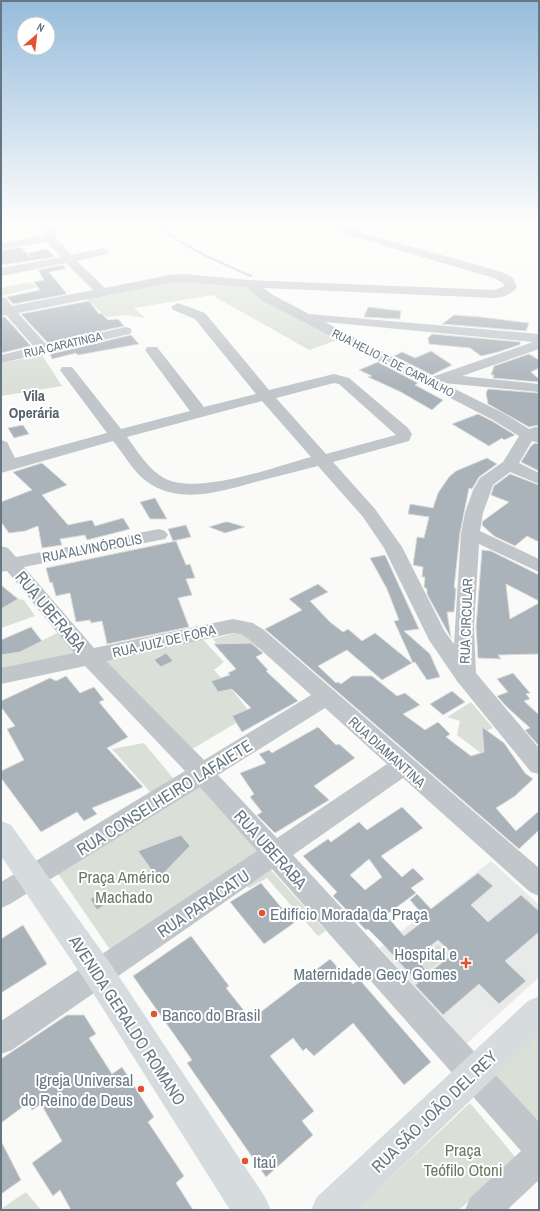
<svg xmlns="http://www.w3.org/2000/svg" width="540" height="1211" viewBox="0 0 540 1211" font-family="'Archivo Narrow',sans-serif">
	<style>
		.built { fill: #e8e9e9 }
		.green { fill: #dadfd7 }
		.lines { fill: none; stroke-linecap: round; stroke-linejoin: round }
		.stream { stroke: #bbc7cb; stroke-width: 2.5 }
		.building { fill: #aab3b9; stroke: #dcdcda; fill-rule: evenodd }
		.minor { fill: #c1c6ca; fill-rule: evenodd }
		.major { fill: #d6dcde; fill-rule: evenodd }
		.poi-dot { fill: #e15331; stroke: #fff; stroke-width: 1.5 }
		.labels { text-anchor: middle; dominant-baseline: central; stroke-width: 4; stroke-linejoin: round; paint-order: stroke }
		.far-street-label { font-size: 12px; fill: #657782; stroke: #fff }
		.street-label { font-size: 14px; fill: #657782; stroke: #fff }
		.far-district-label { font-size: 15px; font-weight: bold; fill: #57646d; stroke: #fff }
		.near-street-label { font-size: 17px; fill: #657782; stroke: #fff }
		.near-park-label { font-size: 17px; fill: #697a64; stroke: #fff }
		.near-poi-label { font-size: 17px; fill: #657782; stroke: #fff; text-anchor: start }
	</style>
	<rect width="100%" height="100%" fill="#fafaf8"/>
	<path class="built" d="M491,861L539,905V977L466,1044L380,948Z"/>
	<path class="green" d="M181,280L247,285L340,339L309,350L212,295L134,308L145,318L128,315L106,317L85,297Z
		M30,282L37,287L2,296L1,288Z
		M42,355L62,386L1,396V363Z
		M18,599L24,600L35,616L1,628V609Z
		M193,629L224,662L214,670L232,690L259,674L243,696L233,691L248,710L232,716L236,723L189,751L98,659Z
		M61,631L84,656L1,671V655L20,652Z
		M242,631L263,645L256,649L248,643L217,644L213,639Z
		M471,702L493,728L483,732L489,751L481,753L457,735L460,721L447,717Z
		M144,743L173,778L151,793L112,749Z
		M200,784L259,853L111,951L57,872Z
		M270,869L326,931L318,936L267,878L249,888L246,885Z
		M438,944L448,954L428,971L419,961Z
		M539,1032V1125L493,1076Z
		M470,1103L516,1158L459,1210H356Z
		M26,1192L41,1210H1V1209Z"/>
	<g class="lines">
		<path class="stream" d="M168,222L164,231C191,250 221,263 251,276"/>
	</g>
	<path class="building" d="M21,247L31,258L28,253L47,249L55,257L1,265V250Z
		M63,265L66,269L49,272L67,294L13,304L7,297L40,290L34,282L44,280L38,270Z
		M89,301L99,314L101,313L108,320L118,319L124,326L48,343L21,314Z
		M368,307L401,311L400,319L364,317Z
		M454,315L481,317L529,323L526,331L442,324Z
		M1,317H5L31,346L1,353Z
		M432,334L521,342L519,345L498,352L481,356L470,348L429,344L428,338Z
		M131,335L139,344L78,355L76,353L52,359L50,354Z
		M431,351L452,365L432,375L394,356L402,352L415,358Z
		M529,354L539,360V368L531,372L539,379V382L493,378L494,375H491L494,366Z
		M378,362L418,383L415,385L443,400L432,410L399,391L368,377L372,376L359,370Z
		M488,389L539,393V425L529,427L488,404L486,393Z
		M478,414L492,421L515,435L504,440L502,438L489,446L452,424Z
		M23,425L29,434L14,438L8,428Z
		M535,443L539,444V471L521,462L531,446Z
		M487,458L497,464L479,477L472,489L469,488L460,533L454,588H456L454,612H447L451,638L427,594V589L424,587L425,577H422L423,567L413,565L417,537L424,538L429,517L408,514L410,504L433,508L438,493L449,477L456,471Z
		M42,463L67,485L42,495L68,525L92,520L95,526L123,518L130,529L87,540L85,535L60,539L62,545L42,548L38,526L25,531L9,533L1,522V502L32,490L13,472Z
		M510,474L539,485V542L527,536L515,546L494,536L482,525L483,521L509,502L491,495L494,486Z
		M155,498L167,519H150L140,502Z
		M225,522H228L245,527L225,533L209,527Z
		M186,525L191,537L173,541L168,529Z
		M176,541L186,565L190,564L195,578L186,579L192,595L178,598L189,627L107,644L102,621L91,623L90,620L76,622L70,593L56,596L52,582L50,583L46,568Z
		M482,550L491,551L539,575V601L506,584L510,619L539,603V654L498,655L501,659L478,658L476,627Z
		M385,555L419,629L404,631L430,654L440,677L427,680L415,662L413,663L394,621L399,620L387,589L370,558Z
		M318,584L328,592L310,601L330,622L343,632L348,629L362,641L375,633L412,663L382,680L347,650L318,666L336,683L338,682L341,684L352,676H372L397,696L405,693L420,705L403,714L425,730L438,722L450,734L446,737L471,756L484,752L482,727L504,743L525,773L533,779L515,796L496,808L516,831L539,811V830L519,849L265,629L302,610L289,599Z
		M1,585L18,599L1,609Z
		M31,627L42,641L20,652L1,655V640Z
		M251,643L263,653L256,657L268,670L266,671L298,701L242,732L232,716L251,708L232,689L218,692L211,681L230,675L228,673L236,669L214,644Z
		M166,653L173,661L161,667L154,660Z
		M513,673L530,693L526,694L530,699L524,701L539,715V746L525,730L530,728L507,707L497,696L508,692L497,679Z
		M66,676L80,693L94,687L104,700L99,702L128,737L107,748L143,787L92,808L97,814L84,821L77,812L41,832L1,778V771L24,760L7,729L15,726L1,707V701L50,678L56,681Z
		M452,691L465,702L443,715L430,704Z
		M318,727L336,745L339,744L355,758L314,786L329,800L275,833L257,815L262,812L250,797L254,794L240,773L266,763L259,754L269,750L272,753Z
		M402,807L423,828L381,856L402,877L413,868L424,879L411,888L416,893L386,915L404,936L422,922L418,919L423,915L410,900L417,894L431,909L478,873L493,886L471,905L488,922L521,895L539,911V932L505,961L526,981L499,1004L479,984L443,1015L415,985L418,983L382,943L368,929L366,930L333,896L337,892L303,856L328,839L331,842L359,822L367,830ZM369,859L382,877L365,890L350,875ZM438,940L453,954L429,973L415,958Z
		M181,835L190,846L158,879L138,851Z
		M261,883L294,923L264,944L230,902Z
		M100,894L106,904L97,910L90,899Z
		M23,925L47,964L1,993V939Z
		M191,936L229,986L226,988L249,1017L260,1009L262,1011L330,959L353,984L359,979L431,1062L404,1085L353,1023L314,1056L306,1048L303,1051L293,1038L270,1056L314,1111L302,1121L313,1135L266,1177L187,1063L192,1060L133,976Z
		M67,1015H84L96,1034L89,1038L112,1074L122,1067L154,1117L148,1122L184,1176L176,1183L193,1210H71L60,1190L53,1196L32,1163L62,1141L41,1104L32,1110L28,1103L1,1123V1059Z
		M1,1141L21,1180L1,1194Z"/>
	<g class="lines">
		<path class="minor" d="M26,222C39,222 49,221 57,232L56,237L71,255L103,248L107,250L109,252L107,254L77,261L105,288L169,275L185,274L249,280L495,290L504,286L503,283L494,278L358,238L324,224L323,222H337L366,234L502,272L513,278L517,287C511,295 504,297 495,298L263,288L273,295L309,314L539,334V349L462,376L539,384V392L443,383L505,414L529,429L539,426V443L532,441L519,463L539,473V484L510,472L493,485L483,513L480,531L539,559V572L479,544L474,627L476,673L539,748V774L531,772L457,681L429,640L384,548L363,517L318,466C298,471 279,476 259,481C223,491 180,506 146,481C132,470 124,454 113,441L1,473V440L7,442L15,458L107,433L60,370L62,367H72L121,429L190,411L145,350L147,347H157L204,407L256,394L195,319L173,310L171,307L178,303L205,313L269,390L334,374L349,378L408,428L412,434L409,441L333,462L375,509L402,547L445,632L454,644L461,533L465,513L473,490L480,478L503,462L519,436L493,420L263,301L246,287L185,282L169,283L18,313L47,345L125,327L130,328L132,331L130,334L125,335L1,363V355L34,347L6,315L1,316V297L6,298L12,306L93,290L66,263L1,276V268L61,257L47,242L1,249V243L45,235V232L43,229L27,224ZM325,322L533,342L432,377ZM334,383L339,384L396,435L326,454L276,398ZM262,401L311,457C274,467 198,496 164,478C148,469 138,452 127,437Z
			M159,529L165,531L168,535L165,539L24,567L94,648L233,619L253,623L264,630L539,868V896L530,892L403,778L293,855L539,1122V1180L507,1210H465L470,1198L521,1151L272,869L12,1050L1,1054V1021L257,851L200,787L10,904L1,908V882L185,771L85,666L1,684V668L74,653L7,571L1,572V546L8,548L16,557ZM233,633L241,634L250,640L311,695L204,760L106,661ZM325,708L387,764L277,838L218,775Z"/>
		<path class="major" d="M1,821L11,825L110,963L265,1197L271,1210H230L88,985L1,856Z
			M539,996V1034L357,1210H311L317,1197L528,1001Z"/>
	</g>
	<linearGradient id="sky" x2="0" y2="1"><stop stop-color="#96bcdc"/><stop offset="0.57" stop-color="#fdfdfc"/><stop offset="1" stop-color="#fdfdfc" stop-opacity="0"/></linearGradient>
	<rect width="540" height="391" fill="url(#sky)"/>
	<g class="poi-dot">
		<circle cx="262" cy="913" r="4"/>
		<path d="M464 957h4v4h4v4h-4v4h-4v-4h-4v-4h4z"/>
		<circle cx="154" cy="1014" r="4"/>
		<circle cx="141" cy="1089" r="4"/>
		<circle cx="245" cy="1161" r="4"/>
	</g>
	<g class="labels">
		<g class="far-street-label">
			<text transform="translate(63 345) rotate(-13)">RUA CARATINGA</text>
			<text transform="translate(393 363) rotate(27)">RUA HELIO T. DE CARVALHO</text>
		</g>
		<g class="street-label">
			<text transform="translate(92 548) rotate(-11)">RUA ALVINÓPOLIS</text>
			<text transform="translate(466 621) rotate(-88)">RUA CIRCULAR</text>
			<text transform="translate(164 641) rotate(-13)">RUA JUIZ DE FORA</text>
			<text transform="translate(387 752) rotate(42)">RUA DIAMANTINA</text>
		</g>
		<g class="far-district-label">
			<text x="34" y="395">Vila<tspan x="34" dy="17">Operária</tspan></text>
		</g>
		<g class="near-street-label">
			<text transform="translate(51 611) rotate(50)">RUA UBERABA</text>
			<text transform="translate(164 797) rotate(-32)">RUA CONSELHEIRO LAFAIETE</text>
			<text transform="translate(271 849) rotate(48)">RUA UBERABA</text>
			<text transform="translate(203 903) rotate(-34)">RUA PARACATU</text>
			<text transform="translate(128 1020) rotate(57)">AVENIDA GERALDO ROMANO</text>
			<text transform="translate(434 1111) rotate(-44)">RUA SÃO JOÃO DEL REY</text>
		</g>
		<g class="near-park-label">
			<text x="124" y="876">Praça Américo<tspan x="124" dy="20">Machado</tspan></text>
			<text x="463" y="1149">Praça<tspan x="463" dy="20">Teófilo Otoni</tspan></text>
		</g>
		<g class="near-poi-label">
			<text x="270" y="913">Edifício Morada da Praça</text>
			<text x="457" y="953" text-anchor="end">Hospital e<tspan x="457" dy="20">Maternidade Gecy Gomes</tspan></text>
			<text x="162" y="1014">Banco do Brasil</text>
			<text x="133" y="1079" text-anchor="end">Igreja Universal<tspan x="133" dy="20">do Reino de Deus</tspan></text>
			<text x="253" y="1161">Itaú</text>
		</g>
	</g>
	<rect width="540" height="1211" fill="none" stroke="#657782" stroke-width="4"/>
	<g transform="translate(36 36) rotate(28)"><circle r="19" fill="#ffffff" stroke="#c1c9cd"/>
	<path d="M0-3L7 15L0 10L-7 15Z" fill="#e15331"/>
	<text y="-6" font-size="11" font-weight="bold" text-anchor="middle" fill="#657782">N</text>
	</g>
</svg>
